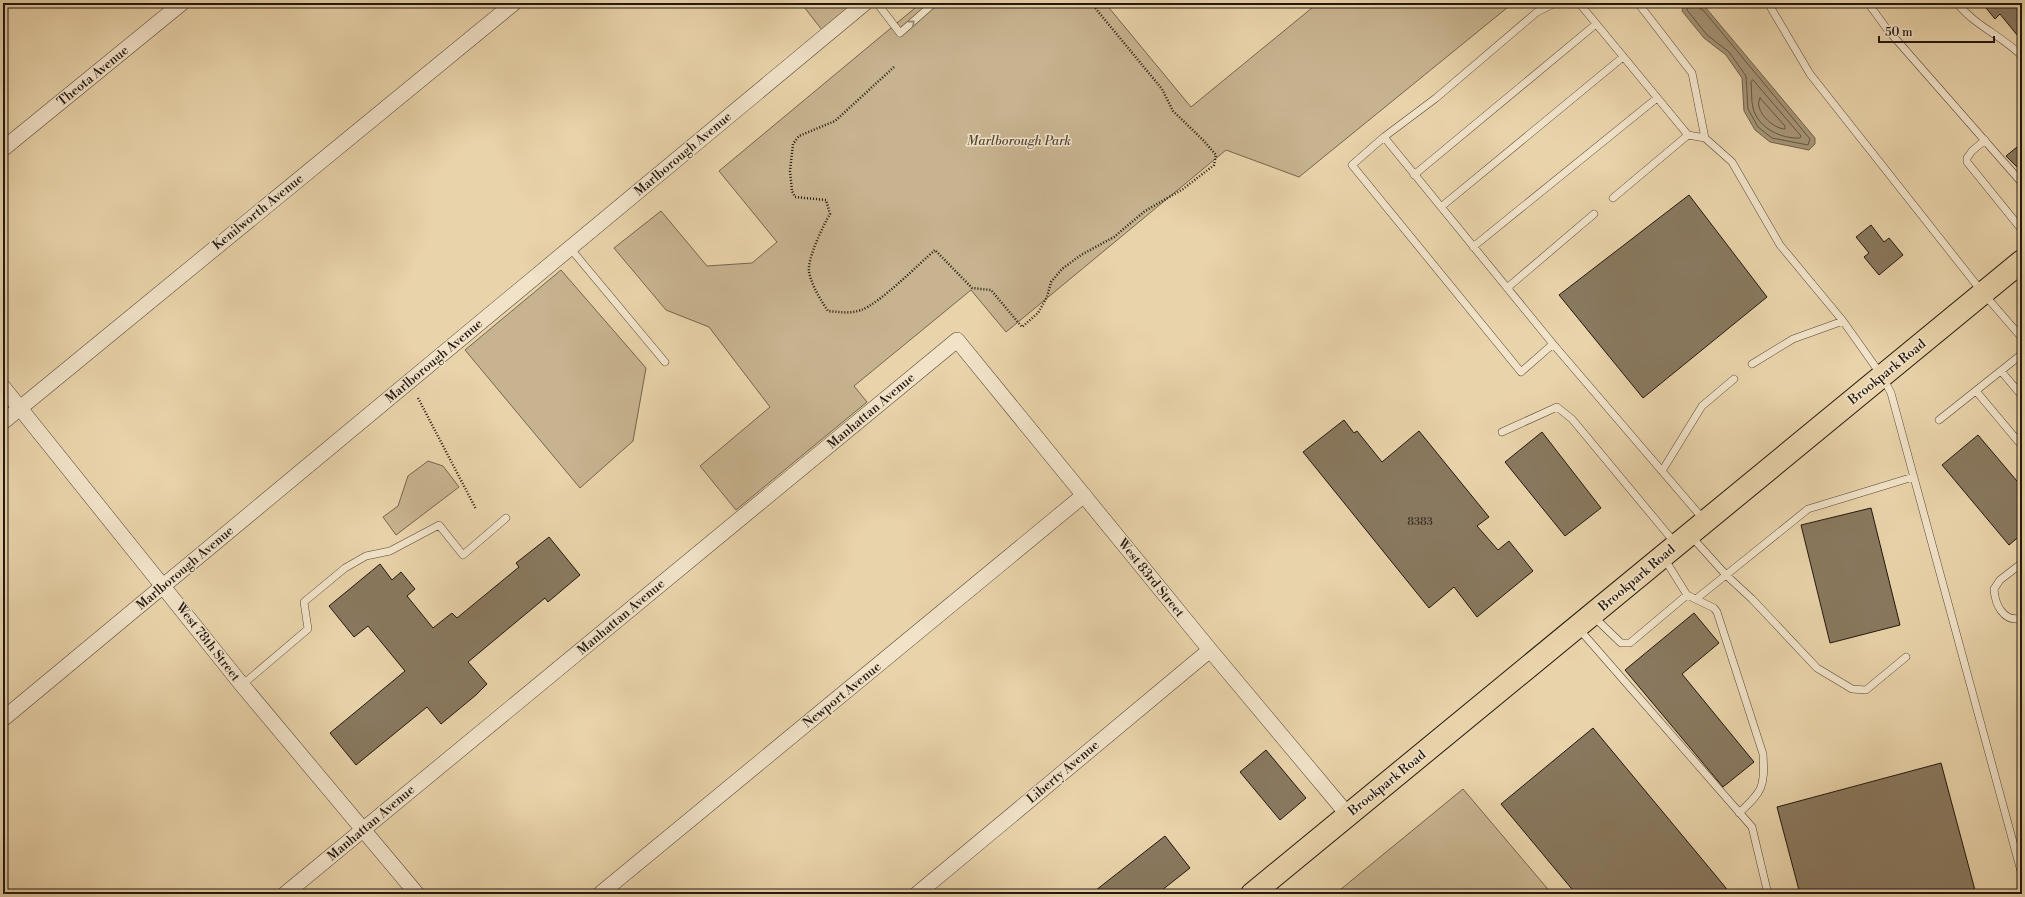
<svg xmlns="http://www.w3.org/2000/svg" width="2025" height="897" viewBox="0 0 2025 897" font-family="'Libre Bodoni',serif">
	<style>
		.green { fill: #c7b38f; stroke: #74654e }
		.water { fill: #a59375; stroke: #71614c }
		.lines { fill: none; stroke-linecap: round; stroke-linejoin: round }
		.shore { stroke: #645542; stroke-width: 1 }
		.building { fill: #89795f; stroke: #22170e }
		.lane-casing { stroke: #544635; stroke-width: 8 }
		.street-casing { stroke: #544635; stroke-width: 16 }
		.primary-casing { stroke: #22170e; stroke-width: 24 }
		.path { stroke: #22170e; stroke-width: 2.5; stroke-dasharray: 1 2; stroke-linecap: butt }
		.lane { stroke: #f1e2c8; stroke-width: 7 }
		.street { stroke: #f1e2c8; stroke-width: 15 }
		.primary { stroke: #e9d3aa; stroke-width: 22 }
		.oneway { stroke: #948774 }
		.labels { text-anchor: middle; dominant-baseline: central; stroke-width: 3; stroke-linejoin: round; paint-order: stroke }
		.number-label { font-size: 11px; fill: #3c3022 }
		.street-label { font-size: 13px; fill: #22170e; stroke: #f1e2c8 }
		.park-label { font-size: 13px; font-style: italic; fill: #544635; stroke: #f1e2c8 }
	</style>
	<rect width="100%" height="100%" fill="#e9d3aa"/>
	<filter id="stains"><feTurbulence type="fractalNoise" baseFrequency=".005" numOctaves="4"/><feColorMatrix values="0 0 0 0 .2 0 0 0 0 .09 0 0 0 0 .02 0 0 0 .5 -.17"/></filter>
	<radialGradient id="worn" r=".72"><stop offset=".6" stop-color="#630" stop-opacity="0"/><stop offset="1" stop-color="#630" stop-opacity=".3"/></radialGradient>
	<path class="green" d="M801,3H855L822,30Z
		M921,3H1105L1191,107L1318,3H1513L1299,177L1226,150L1006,332L971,290L854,386L867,402L736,510L700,466L770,407L709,327L666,310L614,248L661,211L707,266L752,263L777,242L719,171Z
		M561,270L646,368L633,441L580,488L465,350Z
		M428,461L443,466L459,487L396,535L383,517L398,506L408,476Z
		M1463,789L1552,894H1335Z"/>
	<path class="water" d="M1684,3H1698L1706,8L1815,138V144L1809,150L1770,142L1755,130L1744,111L1742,78L1726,55L1704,38L1682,11Z"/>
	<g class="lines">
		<path class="shore" d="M1688,3L1687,10L1707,35L1729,52L1746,76L1748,109L1758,127L1772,138L1808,145L1810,139L1704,11L1698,7L1697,3
			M1753,80L1801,136L1800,138C1781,139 1758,128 1753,108C1751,100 1752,90 1751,82Z
			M1760,98L1785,126V129C1773,129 1753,110 1760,98Z"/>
	</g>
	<path class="building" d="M1982,3H2022V41L2000,14L1995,19Z
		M2022,143V172L2006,156Z
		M1689,195L1767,297L1643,398L1559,295Z
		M1871,225L1884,242L1889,238L1903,255L1879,275L1864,257L1869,253L1856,237Z
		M1344,420L1354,433L1357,431L1382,462L1419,431L1489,517L1477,526L1498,550L1509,541L1533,571L1477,617L1454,587L1429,608L1303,452Z
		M1542,432L1601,508L1565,536L1505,462Z
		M1978,435L2022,487V534L2009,545L1942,465Z
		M1871,508L1900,625L1830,643L1801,525Z
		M549,537L580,575L548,602L545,598L468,662L487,684L476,695L441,724L427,707L356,765L330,733L405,671L368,626L354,637L329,606L380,564L392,580L401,572L415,589L407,596L433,628L452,613L457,618L519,567L516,563Z
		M1694,613L1719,643L1682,674L1754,762L1723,787L1625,670Z
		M1593,728L1731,894H1576L1501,804Z
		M1266,750L1306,798L1280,820L1240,772Z
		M1941,763L1976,894H1800L1777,807Z
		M1165,836L1190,868L1157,894H1091Z"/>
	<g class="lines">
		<defs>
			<path id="lane" d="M877,3L900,33L934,3
				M1579,3L1688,135L1705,138L1732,162L1780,245L1843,321
				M1638,3L1692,73L1705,138
				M1768,3L1810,74L1983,293L2022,338
				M1868,3L1887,29L2022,183
				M1957,3C1974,25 2002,36 2022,56
				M1384,137L1436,98L1537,12L1555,3
				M1985,140L1972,151L1967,158V162L2022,230
				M1414,175L1596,24
				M1613,198L1688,135
				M1441,207L1623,57
				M1473,247L1657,98
				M570,248L665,362
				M1507,288L1594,214
				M1553,344L1521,372L1352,165L1384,137L1553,344L1704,520
				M1752,364L1793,339L1843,321L1882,376L1891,393L2022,875
				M2001,371L2022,396
				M1976,391L2022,446
				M1939,420L2022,354
				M1502,432L1557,407L1572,419L1675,543
				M1662,471L1702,406L1734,379
				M1691,536L1726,575L1808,509L1913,477
				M1664,558L1687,595L1714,608L1717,612L1763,754C1765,787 1763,791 1739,813
				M2022,563L2000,580L1994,589C1995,604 2003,623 2022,618
				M1696,599L1726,575L1752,599L1817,668L1852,689L1866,690L1906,657
				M1594,617L1621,643H1630L1687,595
				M1579,629L1752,827L1768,894
				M242,685L308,629L304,602L345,568L366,556L390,551L439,525L463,555L506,518"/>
			<path id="street" d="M3,149L182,3
				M3,387L242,685L417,894
				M3,422L514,3
				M3,719L865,3
				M285,894L957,340L1210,650L1348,815
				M600,894L1084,495
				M917,894L1210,650"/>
			<path id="primary" d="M1252,894L2022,261"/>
		</defs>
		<use href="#lane" class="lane-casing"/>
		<use href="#street" class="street-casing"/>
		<use href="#primary" class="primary-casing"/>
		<path class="path" d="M894,67L835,121L799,136L793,144L790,171L792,191L795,197L826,200L830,214C823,226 807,259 809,272C812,286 820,299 828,311C839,312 850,314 861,310C879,304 919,264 935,250L972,288L991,290L1022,327L1038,313L1047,297L1051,282L1062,269L1081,255L1114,237L1145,211L1183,189L1214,165L1216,155L1204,141L1173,111L1162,89L1091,3
			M418,398L476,509"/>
		<use href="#lane" class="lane"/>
		<use href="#street" class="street"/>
		<use href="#primary" class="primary"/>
	</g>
	<defs><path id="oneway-chevron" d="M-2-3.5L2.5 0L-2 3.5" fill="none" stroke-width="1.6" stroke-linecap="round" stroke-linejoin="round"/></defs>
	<use class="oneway" href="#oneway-chevron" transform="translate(912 23) rotate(-41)"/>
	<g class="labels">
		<g class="number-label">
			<text x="1420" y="522">8383</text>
		</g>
		<g class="street-label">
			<text transform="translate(93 76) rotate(-39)">Theota Avenue</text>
			<text transform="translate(683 154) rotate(-40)">Marlborough Avenue</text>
			<text transform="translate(258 212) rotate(-39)">Kenilworth Avenue</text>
			<text transform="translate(434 361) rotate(-40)">Marlborough Avenue</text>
			<text transform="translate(1887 372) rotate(-39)">Brookpark Road</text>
			<text transform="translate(871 411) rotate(-40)">Manhattan Avenue</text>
			<text transform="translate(185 568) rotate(-40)">Marlborough Avenue</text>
			<text transform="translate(1151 578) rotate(51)">West 83rd Street</text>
			<text transform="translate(1637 578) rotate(-40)">Brookpark Road</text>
			<text transform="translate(621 617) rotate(-40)">Manhattan Avenue</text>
			<text transform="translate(208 642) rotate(52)">West 78th Street</text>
			<text transform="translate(842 695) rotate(-39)">Newport Avenue</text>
			<text transform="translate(1063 772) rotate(-40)">Liberty Avenue</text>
			<text transform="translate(1387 783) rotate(-39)">Brookpark Road</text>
			<text transform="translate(371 823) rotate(-40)">Manhattan Avenue</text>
		</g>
		<g class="park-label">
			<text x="1019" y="141">Marlborough Park</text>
		</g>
	</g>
	<rect width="2025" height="897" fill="none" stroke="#e9d3aa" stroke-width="16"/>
	<rect x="4" y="4" width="2017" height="889" fill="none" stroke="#22170e" stroke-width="2"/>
	<rect x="8" y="8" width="2009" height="881" fill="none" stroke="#22170e"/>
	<path d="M1879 36v6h115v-6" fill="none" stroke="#22170e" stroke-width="2"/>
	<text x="1885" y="36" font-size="12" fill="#22170e" stroke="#f1e2c8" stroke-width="3" paint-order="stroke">50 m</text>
	<rect width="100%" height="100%" filter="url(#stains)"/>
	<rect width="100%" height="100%" fill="url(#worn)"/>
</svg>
